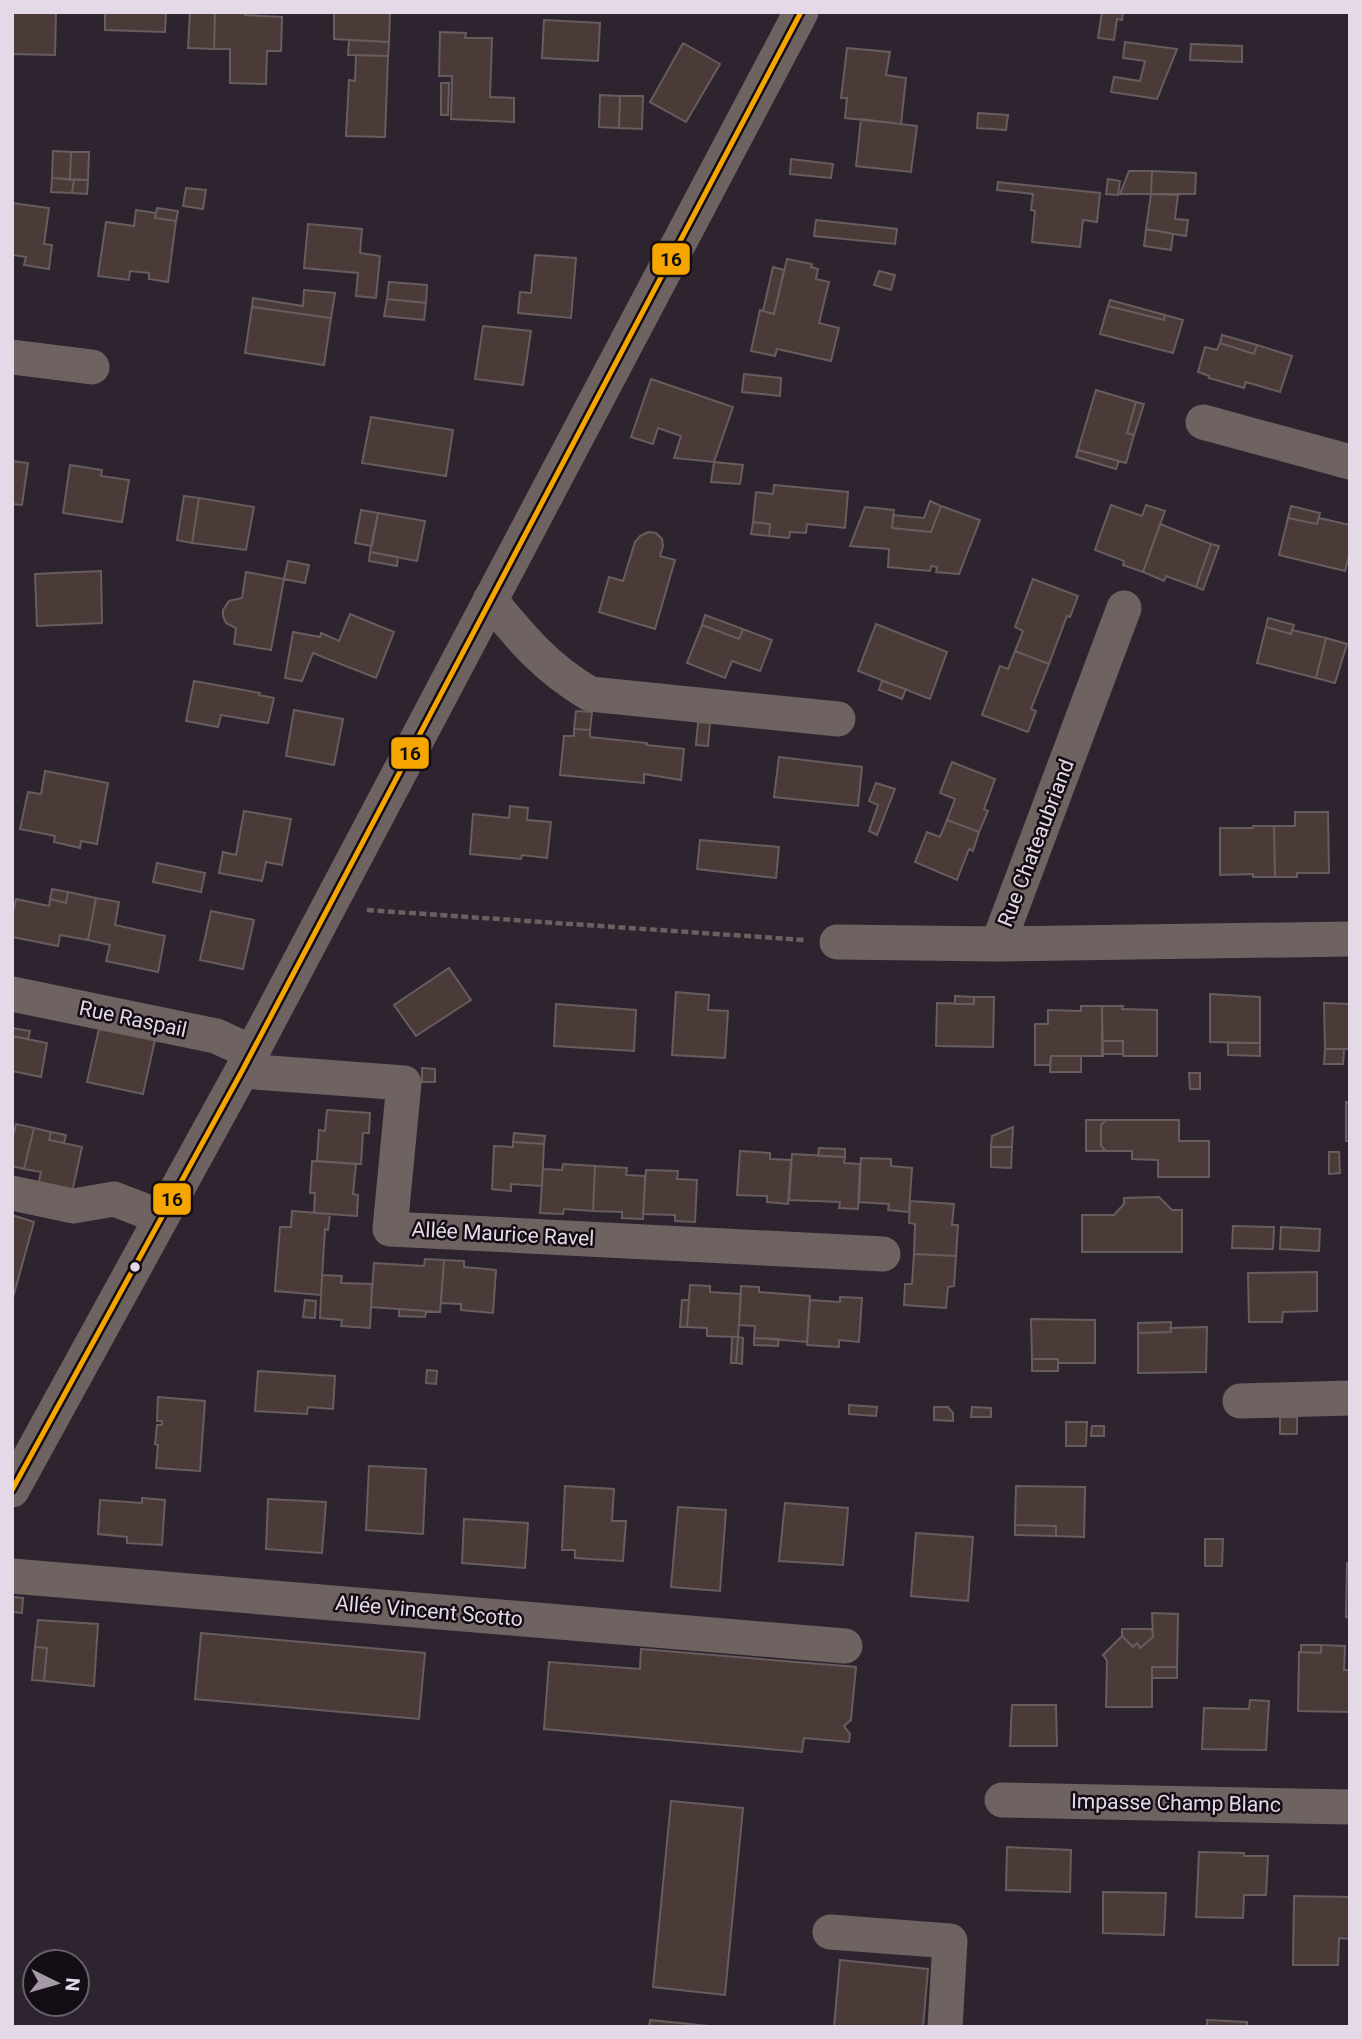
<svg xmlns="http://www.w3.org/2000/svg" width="1362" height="2039" viewBox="0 0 1362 2039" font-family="Roboto,sans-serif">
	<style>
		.building { fill: #4a3a38; stroke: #675d5e; stroke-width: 2 }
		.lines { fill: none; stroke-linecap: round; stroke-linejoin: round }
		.path { stroke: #696062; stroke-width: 4.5; stroke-dasharray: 7 3.5; stroke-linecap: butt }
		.minor { stroke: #6f6362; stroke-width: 35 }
		.bus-1-casing { stroke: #140d15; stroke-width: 10 }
		.bus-1 { stroke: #f7a600; stroke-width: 5 }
		.bus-dot { fill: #e4d9e6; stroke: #140d15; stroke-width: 2.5 }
		.labels { text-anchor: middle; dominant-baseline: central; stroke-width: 5; stroke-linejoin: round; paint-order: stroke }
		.street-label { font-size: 21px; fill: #e4d9e6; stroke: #140d15 }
		.line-badge { stroke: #140d15; stroke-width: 2.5 }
		.pale-badge-label { font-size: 19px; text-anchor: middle; font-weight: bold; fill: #111 }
	</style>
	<rect width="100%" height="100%" fill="#2e242f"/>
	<path class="building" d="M12,12H56L55,55L12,54Z
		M105,12H166L165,32L105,30Z
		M190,12H215L214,49L188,48Z
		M215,12H246L245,15L282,17L281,51H267L266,84L230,83V49H214Z
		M334,12H390L389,42L334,39Z
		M1102,12H1123L1122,20L1117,19L1114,40L1098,38Z
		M544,20L600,23L598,61L542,58Z
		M440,32L466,33L465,38H492L490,97L514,98V122L451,119L452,76H439Z
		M349,40L389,42L388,56L348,55Z
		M1125,42L1177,49L1157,99L1111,92L1114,77L1140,81L1145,61L1123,58Z
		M683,43L720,64L686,122L650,102Z
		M1191,44L1242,46V62L1190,60Z
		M847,48L890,52L886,75L906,78L901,124L845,118L847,98H841Z
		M356,55L388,56L385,137L346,136L349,80L355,81Z
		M441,83H449L448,115H441Z
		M600,95L620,96L619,128L599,127Z
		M620,96H643L642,129L619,128Z
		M978,113L1008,115L1006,130L977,128Z
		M861,119L917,126L911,172L856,166Z
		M53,151L71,152L70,179L52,178Z
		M71,152H89L88,180L70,179Z
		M791,159L833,164L831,178L790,174Z
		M1129,171H1152L1151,194H1120Z
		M1152,171L1196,173L1195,194H1151Z
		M52,178L74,180L72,193L51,192Z
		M1108,179L1120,181L1118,195L1106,194Z
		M74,180H88L87,194L72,193Z
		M998,182L1100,193L1097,222L1083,220L1080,247L1032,242L1035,211L1031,210L1033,194L997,190Z
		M186,188L206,190L203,209L183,206Z
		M1151,194L1178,195L1175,219L1188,220L1186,236L1146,229Z
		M12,203L49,208L44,244L52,245L49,269L24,265L26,257L12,255Z
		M157,208L178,211L176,221L155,218Z
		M136,210L156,213L155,218L176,221L168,282L149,279V273L130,271L129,280L98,276L106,222L134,226Z
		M816,220L897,229L895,244L814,236Z
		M308,224L362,229L360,253L380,256L376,298L356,296L358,273L304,268Z
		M1146,229L1173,234L1171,250L1144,246Z
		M535,255L576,258L571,318L518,313L520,292L531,293Z
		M787,259L812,264L811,267L818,269L816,279L829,282L819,323L839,328L831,361L777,349L775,356L751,351L760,310L774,314Z
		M773,267L784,270L774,314L763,311Z
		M879,271L895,275L891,290L874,285Z
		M389,282L427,285L426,303L387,299Z
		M304,290L335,293L331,318L252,307L253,298L303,306Z
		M387,299L426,303L424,320L384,316Z
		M1110,300L1165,315L1164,320L1108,306Z
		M1108,306L1164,320L1165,315L1183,320L1173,353L1100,334Z
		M252,307L331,318L324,365L245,353Z
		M483,326L531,331L523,385L475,379Z
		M1222,335L1257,345L1254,354L1220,343Z
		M1220,343L1254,354L1257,345L1292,356L1280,392L1246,382L1244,388L1209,378V376L1198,372L1205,347L1217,350Z
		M744,374L781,378L780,396L742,392Z
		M651,379L733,407L714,462L674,458L681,436L658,428L653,444L631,437Z
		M1096,390L1136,402L1127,433L1134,435L1126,463L1078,450Z
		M1136,402L1144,404L1134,435L1127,433Z
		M371,417L453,430L446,476L362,463Z
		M1078,450L1119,461L1116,469L1076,457Z
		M12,461L28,463L22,505L12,504Z
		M714,462L743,465L740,484L711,482Z
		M70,465L102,470L101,476L129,480L122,522L63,513Z
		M774,485L848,492L845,528L807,524L806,533L790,532L789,538L769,536L770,524L753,522L756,492L773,494Z
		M184,496L199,498L192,543L177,540Z
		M199,498L254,507L246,550L192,543Z
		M930,501L941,506L931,532L892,528L893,515L924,518Z
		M1111,505L1142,516L1146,505L1165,511L1143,572L1123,565L1124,561L1095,550Z
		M941,506L980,520L959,574L936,572L937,567L931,566L930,571L888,567L889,549L850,546L865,507L894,510L892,528L931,532Z
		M1291,506L1320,513L1317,524L1288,518Z
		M361,510L378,513L372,546L355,543Z
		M378,513L425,521L417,561L370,552Z
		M1288,518L1317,524L1319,518L1350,525V552L1345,571L1279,555Z
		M753,522L770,524L769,536L751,534Z
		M1160,524L1211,544L1196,587L1166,576L1164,581L1143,572Z
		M648,532L656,533L662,539L663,546L660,556L675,560L655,629L599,612L609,577L623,581L635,542L640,536Z
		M1211,544L1219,546L1203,590L1196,587Z
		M370,552L398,557L397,566L369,561Z
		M288,561L309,565L305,583L284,579Z
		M101,571L102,623L37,626L35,574Z
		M246,572L284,579L271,650L234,644L236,628L226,623L223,616V610L229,601L242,598Z
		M1033,579L1078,596L1070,617L1067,616L1049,664L1015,651L1023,631L1015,627Z
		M350,614L394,632L376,678L313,653L302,681L285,678L293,632L320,637L321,633L339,641Z
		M705,615L743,629L739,639L702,625Z
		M1268,618L1294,625L1291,634L1266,627Z
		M876,624L947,652L930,699L858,671Z
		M702,625L739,639L743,629L772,640L760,671L732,661L725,678L687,663Z
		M1266,627L1291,634L1292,630L1326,638L1316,678L1257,663Z
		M1326,638L1347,644L1335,683L1316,678Z
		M1015,651L1049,664L1031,709L1036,711L1028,732L982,715L1000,666L1008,669Z
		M194,681L260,693L259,695L274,698L268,723L221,715L218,727L186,721Z
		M882,681L906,689L902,699L879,690Z
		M294,710L343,719L334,765L286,756Z
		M576,711L592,712L590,730L574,729Z
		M698,722L710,723L708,746L696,745Z
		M574,729L590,730V737L647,743L646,745L684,749L681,780L644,774V783L560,775L564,736H574Z
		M779,757L862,767L858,806L774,797Z
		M952,762L995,779L984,809L988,811L979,832L947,820L955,799L940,793Z
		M45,771L108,783L97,844L81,841L80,848L54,842L55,836L20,829L28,792L41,794Z
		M876,783L895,789L877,835L869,831L878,805L869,801Z
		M510,806L528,808L527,820L551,822L547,858L522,855L521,859L470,854L473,814L509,818Z
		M244,811L291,819L282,865L266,862L262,881L219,873L223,852L236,855Z
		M1295,812H1328L1329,873H1297V877H1275L1274,826H1295Z
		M947,820L979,832L973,851L969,849L957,880L915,862L927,832L940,837Z
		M1253,826H1274L1275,877H1253V874L1220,875V828H1253Z
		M700,840L779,847L776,878L697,869Z
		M157,863L205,873L201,892L153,882Z
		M52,889L68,892L66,903L50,899Z
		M68,892L96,898L88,940L60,935L58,946L12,937V916L16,899L49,906L50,899L66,903Z
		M96,898L119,902L115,925L165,936L158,972L106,961L110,945L88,940Z
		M211,911L254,920L243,969L200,960Z
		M449,968L471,1000L416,1036L394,1005Z
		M676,992L709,995L708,1010L728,1011L725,1058L672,1055Z
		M1210,994L1260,997V1043L1210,1042Z
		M955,996L974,997V1004H955Z
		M974,997H994L993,1047L936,1046L937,1003L974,1004Z
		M1324,1003L1350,1004V1049H1325Z
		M556,1004L636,1010L634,1051L554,1046Z
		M1081,1006H1102L1103,1056H1051L1050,1065H1035V1024H1048V1010L1081,1011Z
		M1102,1006H1123L1122,1009L1157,1010V1056H1123V1041H1102Z
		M12,1028L30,1031L28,1039L12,1036Z
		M99,1029L155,1040L143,1094L87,1082Z
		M12,1036L47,1043L41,1077L12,1071Z
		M1102,1041H1123V1054H1102Z
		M1228,1043H1260V1056L1228,1055Z
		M1325,1049H1344L1343,1064H1324Z
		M1051,1056H1081V1072H1050Z
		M422,1068L435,1069V1082H422Z
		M1189,1073H1200V1089H1190Z
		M1346,1102L1350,1103V1141H1346Z
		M327,1110L370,1113L369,1133H363L361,1164L317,1161L319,1130L325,1131Z
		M1086,1120H1106L1101,1125V1146L1106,1151H1086Z
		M1106,1120H1179V1141H1209V1177H1158V1160L1132,1159V1151H1106L1101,1146V1125Z
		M16,1124L34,1128L24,1169L12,1166V1132L14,1133Z
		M1013,1127L1012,1147H991L992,1136Z
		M34,1128L51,1132L49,1140L82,1147L72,1192L38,1185L41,1172L24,1169Z
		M51,1132L66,1135L64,1143L49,1140Z
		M514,1133L545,1136L544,1144L513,1142Z
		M513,1142L544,1144L542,1186L511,1184V1191L492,1189L494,1146L513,1147Z
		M991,1147H1012L1011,1168L991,1167Z
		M819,1148L845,1149V1157L818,1156Z
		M740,1151L770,1153V1159L791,1160L788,1204L767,1202V1196L737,1195Z
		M1329,1152H1339L1340,1173L1329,1174Z
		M792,1154L845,1157L844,1163L860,1164L858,1209L839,1208L840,1202L789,1200Z
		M861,1158L891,1159V1166L912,1168L909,1212L888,1210L889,1204L859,1202Z
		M312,1161L356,1164L353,1194L358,1195L357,1216L314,1213L315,1193H310Z
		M563,1164L595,1166L593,1211L564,1209L563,1214L540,1213L543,1169L562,1170Z
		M595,1166L627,1168L626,1175L645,1176L643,1219L622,1218V1212L593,1211Z
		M646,1170L678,1171L677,1179L697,1180L695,1222L675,1221V1215L643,1214Z
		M1159,1197L1172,1210H1182V1252H1082V1215H1114L1124,1204V1198Z
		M910,1201L954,1204L952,1225H958L956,1256L914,1254L915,1224L909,1223Z
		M292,1211L330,1214L328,1230L325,1229L321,1295L275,1291L280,1227H291Z
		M12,1215L34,1222L12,1301Z
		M1233,1226L1274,1227L1273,1249L1232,1248Z
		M1281,1227L1320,1229L1319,1251L1280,1249Z
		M914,1254L956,1256L954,1286L948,1287L946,1308L904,1305L905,1284H912Z
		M425,1259L444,1260L440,1312L371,1307L374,1263L424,1266Z
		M444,1260L464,1261V1267L496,1270L493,1313L461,1310V1304L441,1303Z
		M1317,1272V1311L1283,1312L1282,1322H1249L1248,1273Z
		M322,1275L342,1276L341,1283L372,1284L370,1328L341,1326L342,1320L320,1318Z
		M690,1285L710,1286V1292L741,1294L738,1337L707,1336V1328L687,1327Z
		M741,1286L759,1287V1292L810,1296L807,1342L754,1338L755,1326L739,1325Z
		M840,1297L862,1298L859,1342L839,1340V1347L807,1345L810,1300L840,1302Z
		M305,1300L316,1301L315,1318L303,1317Z
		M682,1300H689L687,1327H680Z
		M399,1309L426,1311L425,1317L399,1316Z
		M1031,1319L1095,1320V1363H1058V1359H1032Z
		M1171,1322V1332L1138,1333V1323Z
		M1207,1327L1206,1372L1138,1373V1333L1171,1332L1170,1328Z
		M732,1337H738L736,1363H731Z
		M738,1337L743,1338L742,1364L736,1363Z
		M754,1338L779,1339L778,1346L754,1345Z
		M1032,1359H1058V1371H1032Z
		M427,1370L437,1371L436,1384L426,1383Z
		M258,1371L335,1376L333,1409L308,1407L307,1414L255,1411Z
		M158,1397L205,1401L200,1471L156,1468L158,1445L155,1444L157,1425H162V1421H157Z
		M849,1405L877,1407L876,1416L849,1414Z
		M934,1407H948L953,1413V1421L934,1420Z
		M972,1407L991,1408V1417H971Z
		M1280,1417H1297V1434H1280Z
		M1066,1422H1087L1086,1446H1066Z
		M1092,1426H1104V1436H1091Z
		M369,1466L426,1469L423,1534L366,1530Z
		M565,1486L614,1489L612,1521H626L623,1561L575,1558V1550H562Z
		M1016,1486L1085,1487L1084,1537L1056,1536V1526L1015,1525Z
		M142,1498L165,1500L162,1545L127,1543V1537L98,1534L100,1500L142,1503Z
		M268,1499L326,1502L322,1553L266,1549Z
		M785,1503L848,1508L843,1565L779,1561Z
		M678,1507L726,1510L720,1591L671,1587Z
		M464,1519L528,1523L525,1568L462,1563Z
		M1015,1525L1056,1526V1536L1015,1535Z
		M916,1533L973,1537L968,1601L911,1596Z
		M1205,1539H1223L1222,1566H1205Z
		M1347,1563H1350V1617H1346Z
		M12,1597L23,1598L22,1613L12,1612Z
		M1152,1613L1178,1614L1177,1667H1152V1707H1106L1107,1661L1103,1655L1122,1636L1133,1647L1137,1643L1140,1648L1153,1637Z
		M38,1620L98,1624L94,1686L44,1681L47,1648L35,1647Z
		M1122,1629H1152L1153,1637L1140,1648L1137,1643L1133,1647L1122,1636Z
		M201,1633L425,1653L419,1719L195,1699Z
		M1301,1645H1321V1653L1301,1652Z
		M1321,1645L1345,1646L1344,1670H1350V1712L1298,1711L1299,1652L1321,1653Z
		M35,1647L47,1648L44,1681L32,1680Z
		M641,1649L856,1667L851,1720L844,1726L850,1734L849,1742L804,1738L802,1752L544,1729L549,1662L640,1669Z
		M1152,1667H1177V1678H1152Z
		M1250,1700L1269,1701L1266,1750L1202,1749L1204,1708L1249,1709Z
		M1012,1705H1056L1057,1746H1010Z
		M671,1801L743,1808L725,1995L653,1987Z
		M1007,1847L1071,1850L1070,1892L1006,1890Z
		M1199,1852L1244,1853V1856H1268L1266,1895H1244L1243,1918L1196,1917Z
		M1103,1892L1166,1893L1164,1935L1103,1933Z
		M1294,1896L1350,1897V1939L1339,1938L1338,1965H1293Z
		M840,1960L928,1969L923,2027H834Z
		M650,2020L719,2027H649Z
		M1207,2020L1247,2022V2027H1207Z"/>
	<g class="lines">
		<path class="path" d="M367,910L805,940"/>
		<path class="minor" d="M12,357L92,367
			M1203,422L1350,462
			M490,600C522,639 546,668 590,694L838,719
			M1124,608L998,944L1350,939
			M837,942L998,944
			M12,994L216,1036L251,1052
			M242,1071L404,1083L390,1229L883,1254
			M12,1193L73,1206L114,1199L161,1217
			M1240,1401L1350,1398
			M12,1490L242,1071L801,12
			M12,1576L845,1646
			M1002,1800L1350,1807
			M830,1932L950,1941L945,2027"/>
		<defs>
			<path id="bus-1" d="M12,1490L242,1071L801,12"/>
		</defs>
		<use href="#bus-1" class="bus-1-casing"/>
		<use href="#bus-1" class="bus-1"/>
	</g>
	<circle class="bus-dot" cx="135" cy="1267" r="6"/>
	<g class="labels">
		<g class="street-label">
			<text transform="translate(1036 843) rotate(-69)">Rue Chateaubriand</text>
			<text transform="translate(133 1019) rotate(12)">Rue Raspail</text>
			<text transform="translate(503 1234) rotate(3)">Allée Maurice Ravel</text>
			<text transform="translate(429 1611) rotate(5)">Allée Vincent Scotto</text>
			<text transform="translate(1176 1803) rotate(1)">Impasse Champ Blanc</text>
		</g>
	</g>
	<g class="line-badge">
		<rect x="651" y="242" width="40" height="34" rx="7" fill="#f7a600"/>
		<rect x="390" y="736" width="40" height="34" rx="7" fill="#f7a600"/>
		<rect x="152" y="1182" width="40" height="34" rx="7" fill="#f7a600"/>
	</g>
	<g class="pale-badge-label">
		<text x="671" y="266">16</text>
		<text x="410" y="760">16</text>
		<text x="172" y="1206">16</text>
	</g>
	<rect width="1362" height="2039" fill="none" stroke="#e4d9e6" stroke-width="28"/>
	<g transform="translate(56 1983) rotate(95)"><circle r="33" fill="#140d15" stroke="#675f69" stroke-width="2"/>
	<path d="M0-5L12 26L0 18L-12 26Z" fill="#a49aa6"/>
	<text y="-10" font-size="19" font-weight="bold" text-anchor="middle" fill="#e4d9e6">N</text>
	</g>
</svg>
